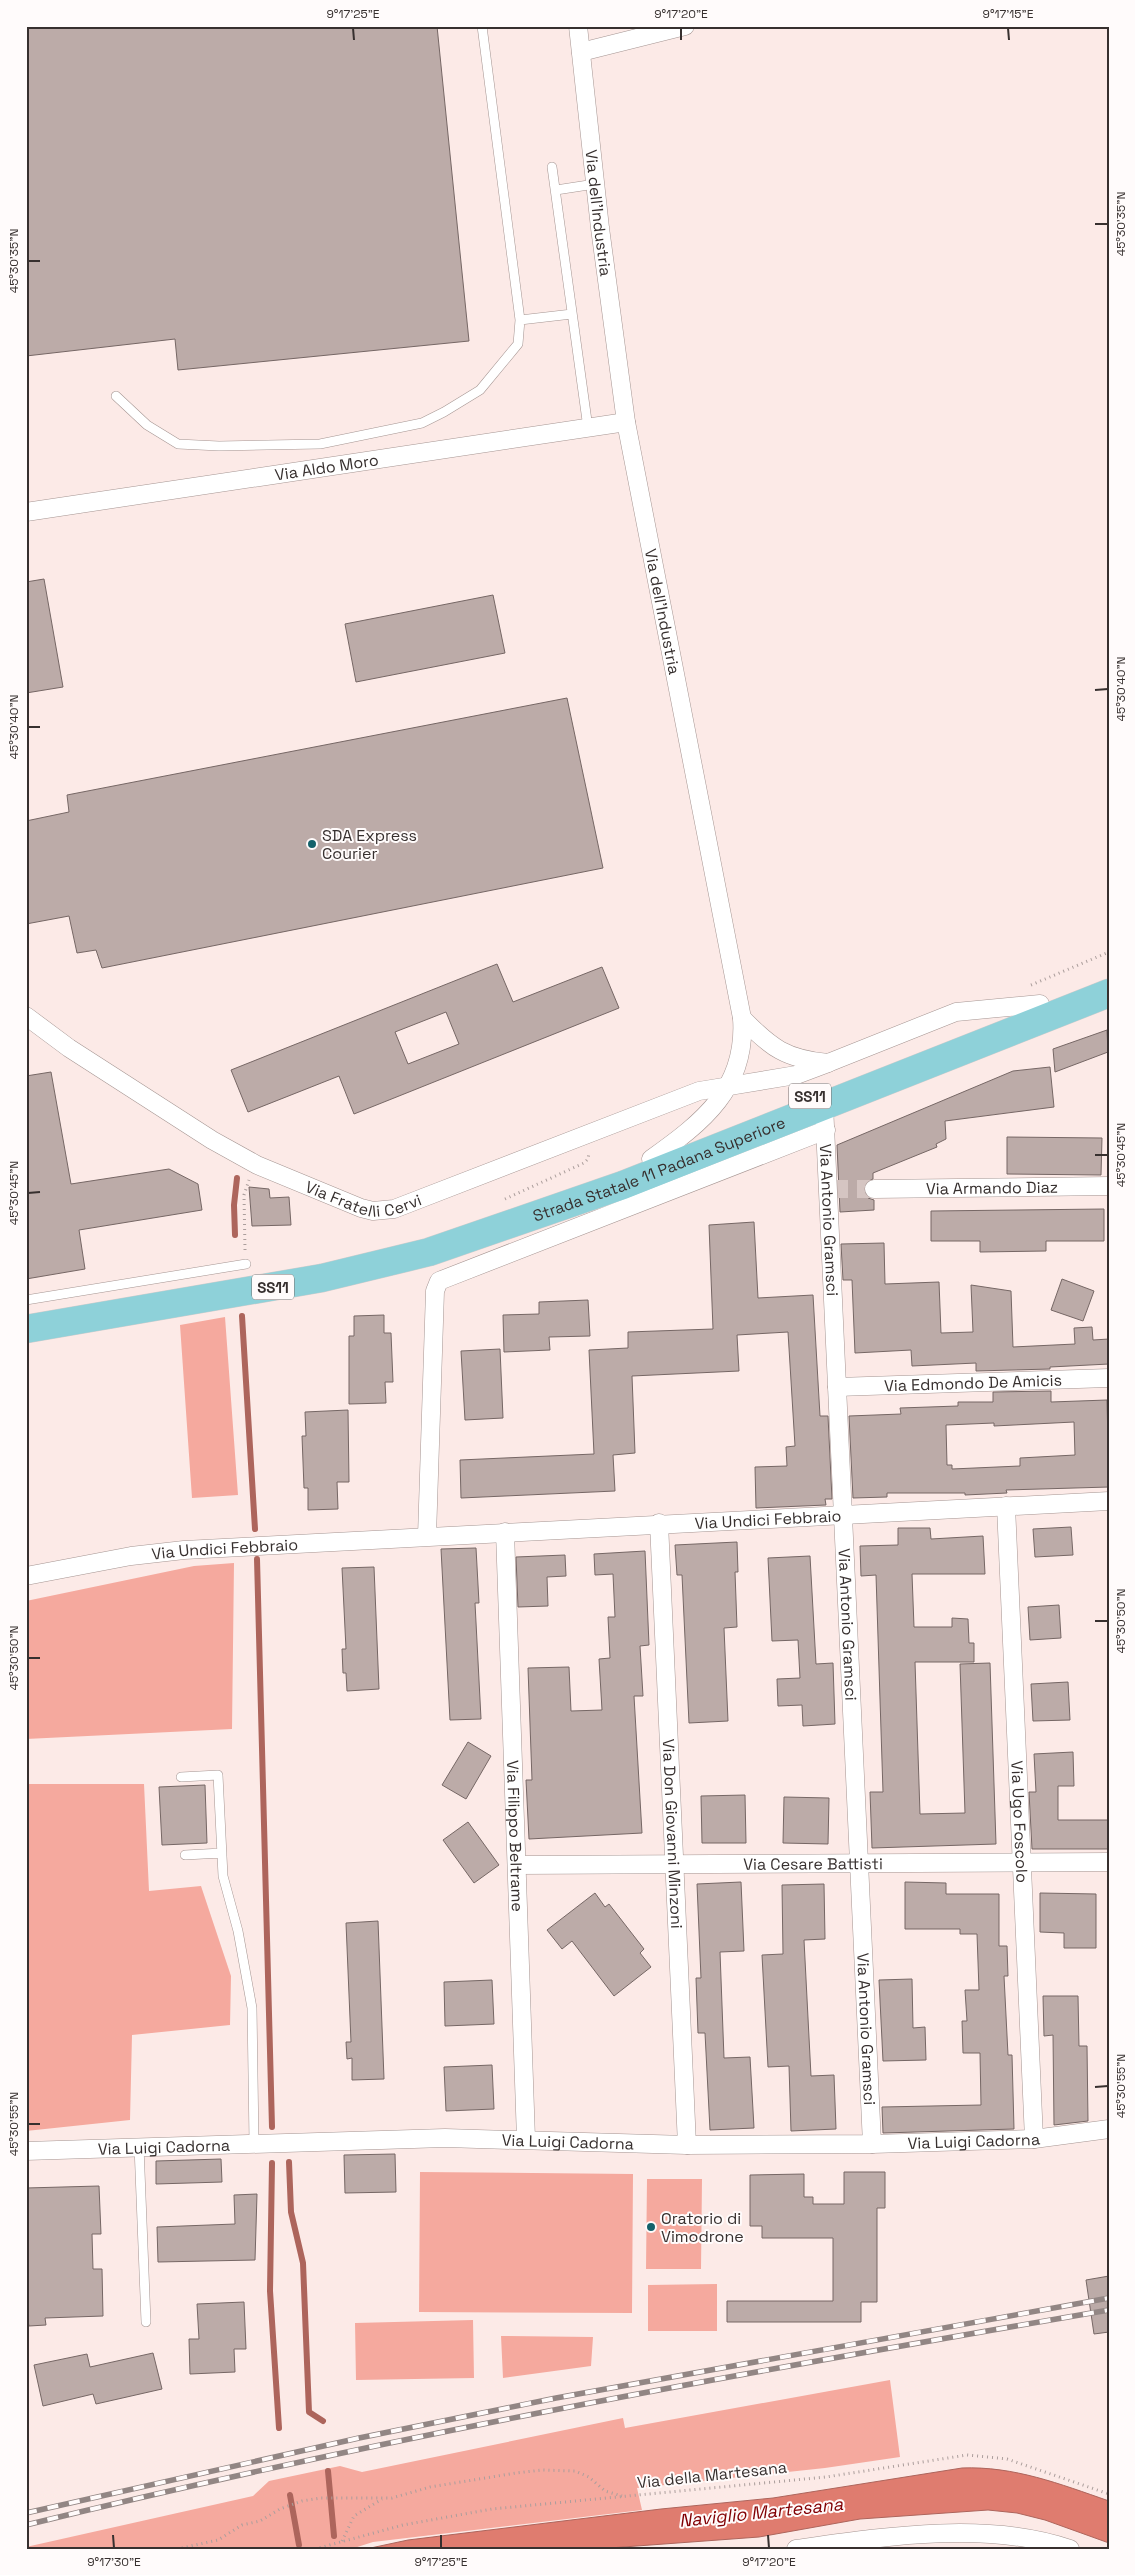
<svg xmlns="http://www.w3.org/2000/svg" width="1135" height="2575" viewBox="0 0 1135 2575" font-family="'Space Grotesk',sans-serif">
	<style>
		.green { fill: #f5a99e }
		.water { fill: #df7c6f; stroke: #ad655c }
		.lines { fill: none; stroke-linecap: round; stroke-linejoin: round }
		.stream { stroke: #ad655c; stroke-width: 6 }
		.building { fill: #bcaba8; stroke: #766765; fill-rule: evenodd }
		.minor-tunnel { stroke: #d5c5c2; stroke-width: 18; stroke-dasharray: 18 9; stroke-linecap: butt }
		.service-casing { stroke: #a59592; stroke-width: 10 }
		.minor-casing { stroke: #a59592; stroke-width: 19 }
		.primary-casing { stroke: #cfcdcd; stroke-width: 29 }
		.path { stroke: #ab9e9c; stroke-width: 3; stroke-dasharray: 1 4; stroke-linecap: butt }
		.service { stroke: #fff; stroke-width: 9 }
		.minor { stroke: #fff; stroke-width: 18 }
		.primary { stroke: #8ed1d9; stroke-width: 28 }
		.rail-casing { stroke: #928684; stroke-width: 5.5 }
		.rail { stroke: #fffbfb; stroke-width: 4; stroke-dasharray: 11; stroke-linecap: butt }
		.ticks { fill: none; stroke: #37302f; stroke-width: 2 }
		.poi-dot { fill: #14626b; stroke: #fffbfb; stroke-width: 2 }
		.labels { text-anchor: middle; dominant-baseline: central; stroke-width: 4; stroke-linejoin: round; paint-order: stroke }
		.shield { fill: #fffbfb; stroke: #736d6c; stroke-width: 1 }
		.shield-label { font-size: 15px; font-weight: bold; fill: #37302f }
		.street-label { font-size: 16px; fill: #37302f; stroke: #fffbfb }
		.poi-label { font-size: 16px; fill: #37302f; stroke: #fffbfb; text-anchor: start }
		.water-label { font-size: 18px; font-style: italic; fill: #810104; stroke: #fffbfb }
		.neatline { fill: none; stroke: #37302f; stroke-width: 2 }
		.ticks-label { font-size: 12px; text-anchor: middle; fill: #37302f }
	</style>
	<rect width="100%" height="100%" fill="#fceae7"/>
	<path class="green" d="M225,1317L238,1495L192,1498L180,1325Z
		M234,1563L232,1729L26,1739V1601L194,1566Z
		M26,1784H144L149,1891L201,1886L231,1976L230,2025L132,2035L130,2120L26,2131Z
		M420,2172L633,2174L632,2313L419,2312Z
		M647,2179H702L701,2269H646Z
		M717,2284V2331H648V2285Z
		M473,2320L474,2378L356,2380L355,2323Z
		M501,2336L593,2337L591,2366L503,2378Z
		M890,2380L900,2457L825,2468L637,2488L642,2510L373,2542L351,2549H26V2547L253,2496L269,2481L340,2466L362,2472L623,2418L625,2428Z"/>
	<path class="water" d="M962,2468C1014,2466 1060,2484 1109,2501V2543L1045,2520L1017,2513L988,2510L860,2519L759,2537L596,2549H366L408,2540L661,2509L773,2498Z"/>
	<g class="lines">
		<path class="stream" d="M235,1235L234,1205L237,1178
			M242,1316L255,1529
			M257,1559L272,2127
			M289,2162L291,2212L303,2263L309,2412L323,2421
			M272,2163L270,2291L279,2428
			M328,2471L334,2536
			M290,2495L299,2545"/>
	</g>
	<path class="building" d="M26,26H437L469,341L178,370L175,339L26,356Z
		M44,579L63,687L26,693V582Z
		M493,595L505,653L356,682L345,624Z
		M567,698L603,868L102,968L96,950L77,953L69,916L26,924V821L69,812L67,795Z
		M497,964L513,1002L602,967L619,1008L354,1114L339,1076L248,1112L231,1070ZM446,1012L459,1044L408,1064L395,1032Z
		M1107,1030L1108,1052L1055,1072L1053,1049Z
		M1050,1067L1054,1107L945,1121L946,1139L936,1144L937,1147L873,1173V1179L865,1183L863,1190L868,1198L874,1200V1210L840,1212L837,1145L1013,1071Z
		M51,1072L71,1184L169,1169L198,1184L202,1210L79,1230L85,1269L26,1279V1076Z
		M1007,1137L1102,1138L1101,1175L1007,1174Z
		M249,1187L269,1189L270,1198L289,1197L291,1225L252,1226Z
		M1104,1209V1241H1046V1251L980,1252V1241H931V1211Z
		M754,1222L758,1298L813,1295L820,1416H828L832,1499H825L826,1505L756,1508L755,1467L787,1466L786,1447L795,1446L788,1332L737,1335L739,1371L632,1376L635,1453L613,1455L615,1491L461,1498L460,1460L594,1454L589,1350L628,1348V1332L713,1329L709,1225Z
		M884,1243L885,1284L939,1282L941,1333L973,1332L971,1285L1011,1291L1013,1347L1075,1344L1074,1328L1092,1327L1093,1340L1109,1339V1364L1050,1367V1369L976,1371V1363L912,1366L911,1350L855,1353L852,1280H843L841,1244Z
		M1062,1279L1094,1291L1083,1321L1051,1310Z
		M588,1300L590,1336L549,1337L550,1350L504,1352L503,1315L539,1314V1302Z
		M384,1315V1333H391L393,1382H385L386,1403L349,1404V1336H354V1316Z
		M500,1349L503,1418L465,1420L461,1351Z
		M1051,1391V1402L1107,1400L1109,1487L1006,1490L1007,1493L965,1495V1493H887V1497L853,1498L849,1416L901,1414L900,1408L958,1406V1402H993V1392ZM1074,1422L1075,1455L1020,1458V1466L952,1469V1465H947L946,1425L994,1423V1426Z
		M348,1410L349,1482H337L338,1509L308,1510V1488H304L302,1436H306L305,1412Z
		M1071,1527L1073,1555L1035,1557L1033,1529Z
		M898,1528H930L931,1539L983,1536L985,1574H912L914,1627H952V1618L968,1619L969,1643H974V1662H915L920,1814L965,1813L960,1664L990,1663L996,1844L872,1848L870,1792H883L876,1575L861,1576L860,1546L898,1545Z
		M737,1542L738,1572H735L737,1627L724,1628L728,1721L689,1723L682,1575H677L675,1545Z
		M476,1548L479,1603H475L481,1719L450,1720L441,1549Z
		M645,1551L649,1645L640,1646L643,1696H634L642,1833L529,1839L526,1780H532L528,1668L569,1667L571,1711L602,1710L599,1659L610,1658L608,1617H615L613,1574L595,1575L594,1554Z
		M565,1555L566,1576L547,1577L548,1606L518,1607L516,1557Z
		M810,1556L816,1664L833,1663L835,1724L803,1726L802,1705L778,1706L777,1679L800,1678L798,1640L772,1641L768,1558Z
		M374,1567L379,1689L347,1691L346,1673H343L342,1649H346L342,1568Z
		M1059,1605L1061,1638L1030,1640L1028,1607Z
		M1068,1682L1070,1720L1033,1721L1031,1684Z
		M468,1742L491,1756L466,1799L442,1785Z
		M1073,1752L1074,1786H1058V1820H1109V1849H1032L1029,1792H1036L1034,1754Z
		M205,1785L207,1843L162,1845L159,1787Z
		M745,1795L746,1843H702L701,1796Z
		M784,1797L829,1798L828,1844L783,1843Z
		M468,1822L499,1865L474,1883L443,1840Z
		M741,1882L744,1951L720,1952L724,2058L750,2057L754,2128L710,2130L705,2033H698L696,1978H701L697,1884Z
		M905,1882L946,1883V1894H999V1946H1007L1008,1976H1004L1008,2055H1012L1014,2129L883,2133L882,2107L981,2105L980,2053H963L962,2021H967L965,1990H979L977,1934H960V1929H905Z
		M824,1884L825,1939L804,1940L811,2076L834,2075L836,2129L791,2131L789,2066L768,2067L762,1955L783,1954L782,1885Z
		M595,1893L605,1907L609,1904L644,1949L640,1953L651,1967L614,1996L572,1941L562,1949L547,1930Z
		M1040,1893L1096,1894V1948H1064V1933L1040,1932Z
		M378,1921L384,2079L352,2080V2058L347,2059L346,2042H351L346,1923Z
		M912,1979L913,2028L925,2027L926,2060L883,2061L879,1980Z
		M492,1980L494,2024L445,2026L444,1982Z
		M1043,1996H1078L1079,2046H1087L1088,2121L1054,2125L1053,2035L1044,2036Z
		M492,2065L494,2109L446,2111L444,2067Z
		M395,2154L396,2192L345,2193L344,2155Z
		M221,2159L222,2182L156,2184V2161Z
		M844,2172H885V2208H877V2302H861V2322H727V2301H833V2238H762V2226H750V2175L804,2174V2197H813V2204H844Z
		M99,2186L101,2234H92L93,2269H102L103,2316L45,2318L46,2325L29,2326L26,2310V2188Z
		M257,2194L255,2260L158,2262L157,2227L235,2224L234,2195Z
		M1109,2276V2332L1094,2334L1086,2280Z
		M244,2302L246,2349H234L235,2372L190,2374L189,2339H199L197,2304Z
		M153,2353L162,2389L96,2404L93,2394L43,2406L34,2365L87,2354L90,2367Z"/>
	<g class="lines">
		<path class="minor-tunnel" d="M830,1189H874"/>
		<defs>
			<path id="service" d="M552,167L588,428
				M556,190L595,184
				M520,320L572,314
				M116,396L147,425L178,444L219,446L320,444L422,423L444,412L480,390L518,344L520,320L482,26
				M26,1300L246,1264
				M181,1777L218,1775L223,1876L238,1931L252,2008L254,2142
				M185,1855L222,1853
				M139,2146L146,2322"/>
			<g id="minor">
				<path id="s1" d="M578,26L600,228L626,422L742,1018C747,1088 703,1122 651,1159"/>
				<path d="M581,52L685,26"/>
				<path id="s2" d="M26,512L626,422"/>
				<path id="s3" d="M26,1016L69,1048L212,1140L257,1165L361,1208L373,1211L394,1209L699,1091L796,1075L828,1063"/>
				<path d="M742,1018C771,1048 786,1059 828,1063L956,1012L1040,1004"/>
				<path id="s4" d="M824,1105L872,2144"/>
				<path id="s5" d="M874,1189L1109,1186"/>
				<path id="s6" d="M837,1387L1109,1378"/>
				<path id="s7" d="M1006,1506L1034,2139"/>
				<path id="s8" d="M659,1523L687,2145"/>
				<path id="s9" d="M505,1532L526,2139"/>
				<path d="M427,1536L435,1291L439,1281L826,1130"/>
				<path id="s10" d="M26,1576L131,1556L184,1550L1109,1501"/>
				<path id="s11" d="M517,1865L1109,1862"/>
				<path id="s12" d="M26,2151L445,2138L687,2145L872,2144L1034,2139L1109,2129"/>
				<path d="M796,2549C881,2537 987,2520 1070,2549"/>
			</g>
			<g id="primary">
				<path id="s13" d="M26,1329L322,1278L429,1252L623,1185L1109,993"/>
			</g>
		</defs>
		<use href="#service" class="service-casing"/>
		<use href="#minor" class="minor-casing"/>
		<use href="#primary" class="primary-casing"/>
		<path class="path" d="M1031,985L1109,952
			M505,1199L584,1163L588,1159L589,1153
			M245,1250L244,1195L249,1180
			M342,2541L354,2516L382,2499
			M177,2549L218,2540L242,2525L260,2521L280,2509L302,2501L321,2498H392L430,2487L516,2473L542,2470L575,2471L589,2477L605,2491L622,2496
			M315,2549L403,2525L492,2509L826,2477L967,2455L1007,2459L1109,2494"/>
		<use href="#service" class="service"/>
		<use href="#minor" class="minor"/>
		<use href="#primary" class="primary"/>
		<defs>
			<path id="rail" d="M26,2513L359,2438L556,2398L1109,2298
				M26,2525C384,2437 746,2372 1109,2310"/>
		</defs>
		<use href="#rail" class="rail-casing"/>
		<use href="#rail" class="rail"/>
	</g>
	<path class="ticks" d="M353,28L354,40M681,28V40M1008,28L1009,40M1095,224H1108M28,261H40M1095,690L1108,689M28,727H40M1095,1155H1108M28,1193L40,1192M1095,1621H1108M28,1658H40M1095,2087L1108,2086M28,2124H40M113,2535L114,2548M441,2535V2548M768,2535L769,2548"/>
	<g class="poi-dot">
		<circle cx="312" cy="844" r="5"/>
		<circle cx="651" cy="2227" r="5"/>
	</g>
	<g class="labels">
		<g class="shield">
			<rect x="789" y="1083.5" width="42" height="25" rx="4"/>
			<rect x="252" y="1274.5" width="42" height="25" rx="4"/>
		</g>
		<g class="shield-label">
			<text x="810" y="1096">SS11</text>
			<text x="273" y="1287">SS11</text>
		</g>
		<g class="street-label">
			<text stroke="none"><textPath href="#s1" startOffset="188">Via dell'Industria</textPath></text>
			<text stroke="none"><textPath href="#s2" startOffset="304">Via Aldo Moro</textPath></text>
			<text stroke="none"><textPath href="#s1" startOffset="592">Via dell'Industria</textPath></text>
			<text stroke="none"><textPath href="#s13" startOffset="655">Strada Statale 11 Padana Superiore</textPath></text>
			<text stroke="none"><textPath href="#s5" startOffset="118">Via Armando Diaz</textPath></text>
			<text stroke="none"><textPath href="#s3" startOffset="389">Via Fratelli Cervi</textPath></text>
			<text stroke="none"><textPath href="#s4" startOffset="115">Via Antonio Gramsci</textPath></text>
			<text stroke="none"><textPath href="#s6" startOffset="136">Via Edmondo De Amicis</textPath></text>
			<text stroke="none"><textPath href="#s10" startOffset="745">Via Undici Febbraio</textPath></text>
			<text stroke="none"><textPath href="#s10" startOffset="201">Via Undici Febbraio</textPath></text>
			<text stroke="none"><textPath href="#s4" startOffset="520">Via Antonio Gramsci</textPath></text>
			<text stroke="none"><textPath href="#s7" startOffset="316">Via Ugo Foscolo</textPath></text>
			<text stroke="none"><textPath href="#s8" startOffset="311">Via Don Giovanni Minzoni</textPath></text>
			<text stroke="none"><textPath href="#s9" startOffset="304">Via Filippo Beltrame</textPath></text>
			<text stroke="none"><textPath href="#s11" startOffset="296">Via Cesare Battisti</textPath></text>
			<text stroke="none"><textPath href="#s4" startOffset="925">Via Antonio Gramsci</textPath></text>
			<text stroke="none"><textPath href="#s12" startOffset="542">Via Luigi Cadorna</textPath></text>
			<text stroke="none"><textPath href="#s12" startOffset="948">Via Luigi Cadorna</textPath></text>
			<text stroke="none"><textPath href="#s12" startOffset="138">Via Luigi Cadorna</textPath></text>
			<text transform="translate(712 2475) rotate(-6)">Via della Martesana</text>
		</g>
		<g class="poi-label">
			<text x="322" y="835">SDA Express<tspan x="322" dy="18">Courier</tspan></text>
			<text x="661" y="2218">Oratorio di<tspan x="661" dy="18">Vimodrone</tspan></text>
		</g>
		<g class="water-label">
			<text transform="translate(761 2512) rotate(-6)">Naviglio Martesana</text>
		</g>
	</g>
	<rect width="1135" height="2575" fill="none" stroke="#fffbfb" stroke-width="55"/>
	<rect x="28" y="28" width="1080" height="2520" class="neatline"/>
	<g class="ticks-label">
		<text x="353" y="18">9°17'25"E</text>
		<text x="681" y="18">9°17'20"E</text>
		<text x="1008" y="18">9°17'15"E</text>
		<text transform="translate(1121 224) rotate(-90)" y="4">45°30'35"N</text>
		<text transform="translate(14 261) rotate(-90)" y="4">45°30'35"N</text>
		<text transform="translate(1121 689) rotate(-90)" y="4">45°30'40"N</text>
		<text transform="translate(14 727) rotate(-90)" y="4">45°30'40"N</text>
		<text transform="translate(1121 1155) rotate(-90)" y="4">45°30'45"N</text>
		<text transform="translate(14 1193) rotate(-90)" y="4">45°30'45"N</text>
		<text transform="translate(1121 1621) rotate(-90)" y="4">45°30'50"N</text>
		<text transform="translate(14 1658) rotate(-90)" y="4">45°30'50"N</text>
		<text transform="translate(1121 2086) rotate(-90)" y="4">45°30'55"N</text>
		<text transform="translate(14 2124) rotate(-90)" y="4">45°30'55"N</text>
		<text x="114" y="2566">9°17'30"E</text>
		<text x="441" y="2566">9°17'25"E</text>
		<text x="769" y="2566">9°17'20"E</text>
	</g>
</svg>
